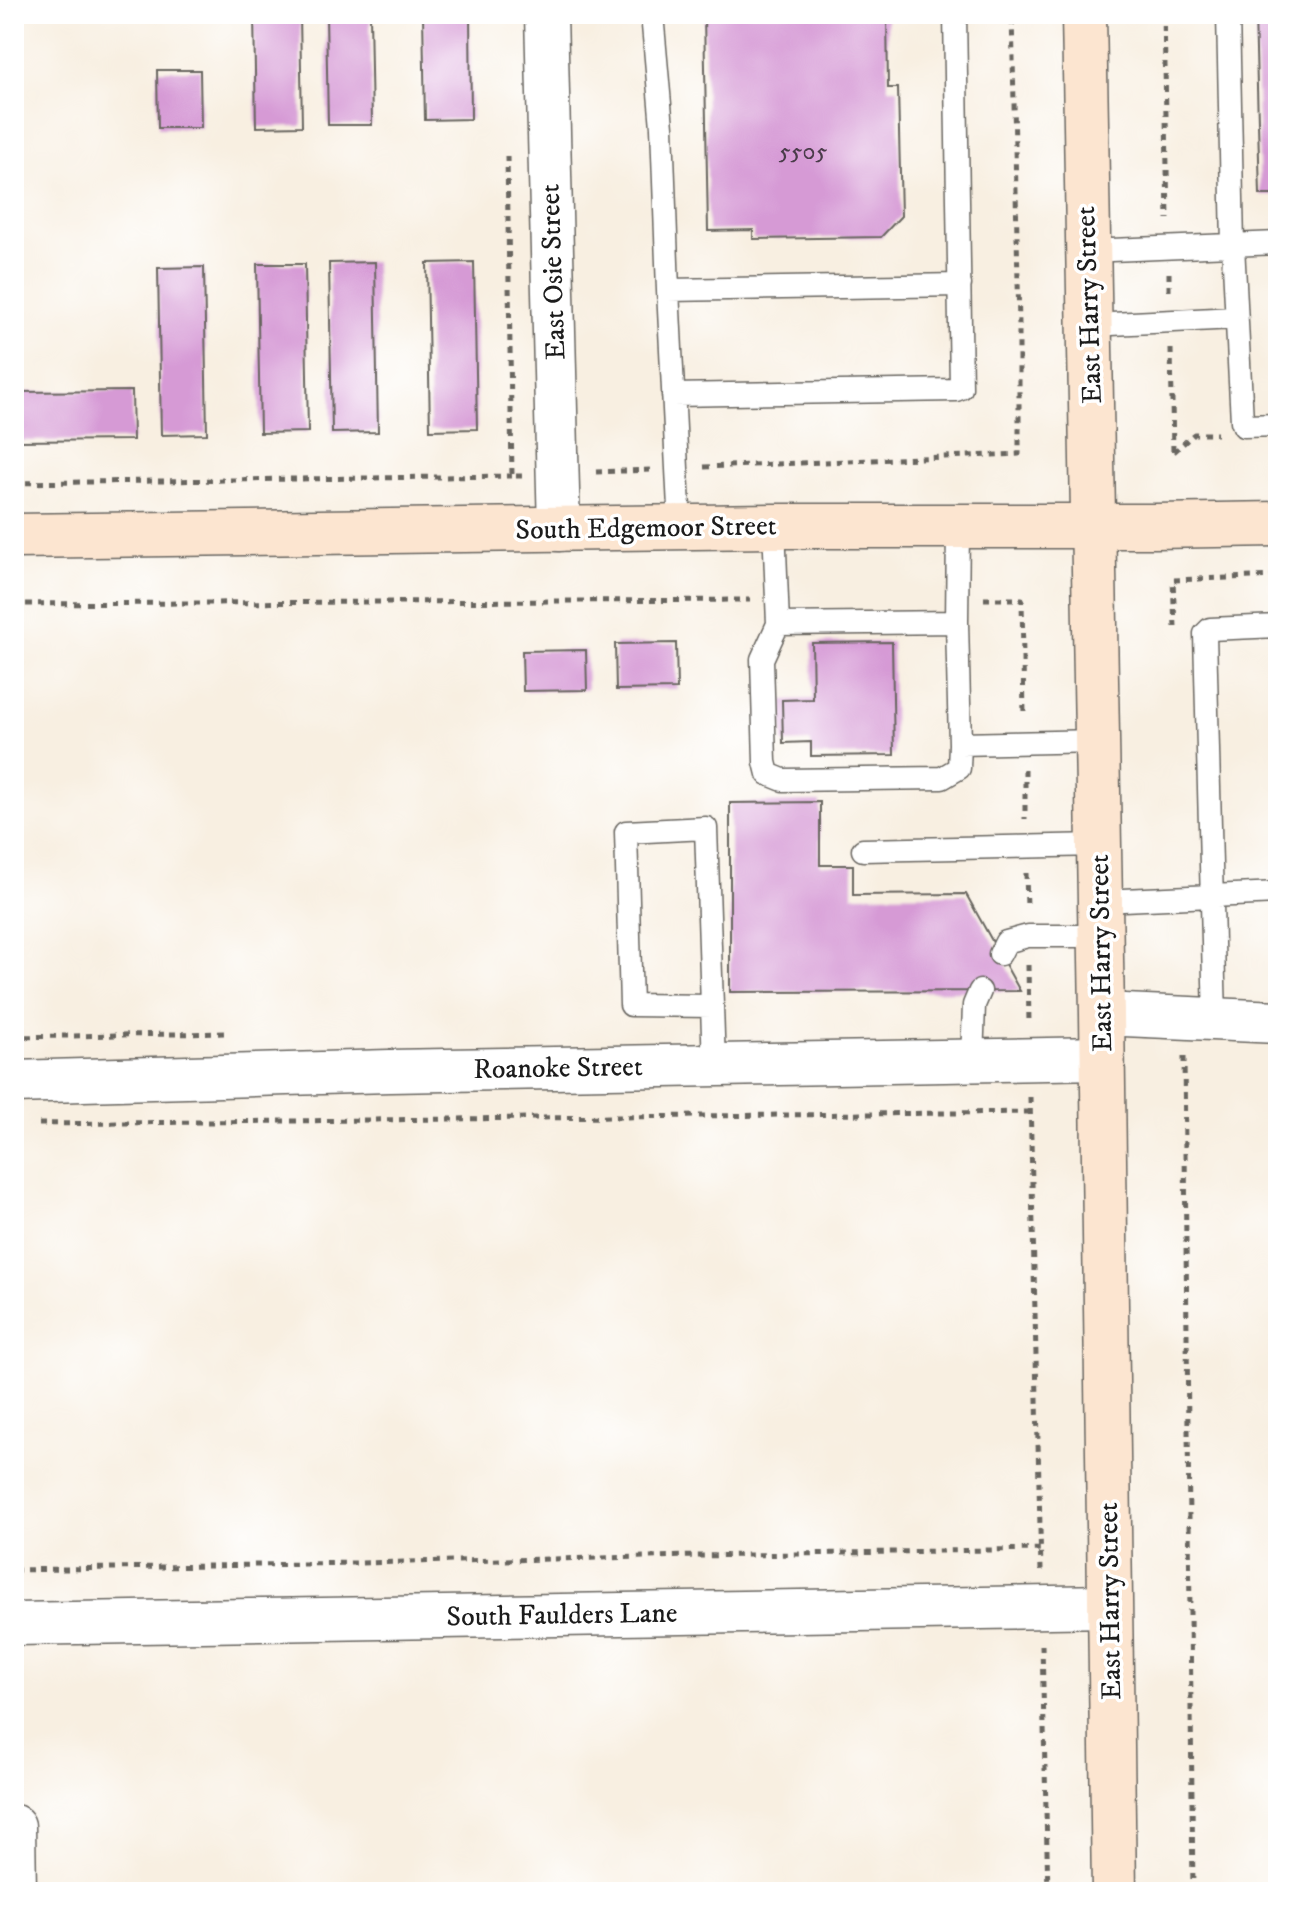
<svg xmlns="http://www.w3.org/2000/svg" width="1292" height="1906" viewBox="0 0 1292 1906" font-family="'IM FELL DW Pica',serif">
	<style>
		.building { fill: #d69ad5 }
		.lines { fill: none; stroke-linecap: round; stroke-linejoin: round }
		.lane-casing { stroke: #696661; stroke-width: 25 }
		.street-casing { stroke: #696661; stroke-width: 45 }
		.secondary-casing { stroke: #696661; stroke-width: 47 }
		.path { stroke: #696661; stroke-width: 5; stroke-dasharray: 6 6; stroke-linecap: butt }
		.lane { stroke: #fff; stroke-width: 22 }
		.street { stroke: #fff; stroke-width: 42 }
		.secondary { stroke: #fce5d0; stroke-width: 44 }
		.labels { text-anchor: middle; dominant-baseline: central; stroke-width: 7; stroke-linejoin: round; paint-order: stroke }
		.number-label { font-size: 24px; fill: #4a3c4a }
		.street-label { font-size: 28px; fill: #1c1c1c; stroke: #fff }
	</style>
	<rect width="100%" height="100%" fill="#fff"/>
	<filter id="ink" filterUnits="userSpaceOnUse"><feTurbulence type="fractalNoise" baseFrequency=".0125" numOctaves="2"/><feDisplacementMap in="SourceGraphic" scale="16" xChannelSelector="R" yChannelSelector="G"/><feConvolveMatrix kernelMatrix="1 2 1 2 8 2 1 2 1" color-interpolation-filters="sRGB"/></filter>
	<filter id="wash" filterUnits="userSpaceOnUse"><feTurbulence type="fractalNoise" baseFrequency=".006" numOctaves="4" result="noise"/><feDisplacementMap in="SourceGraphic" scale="32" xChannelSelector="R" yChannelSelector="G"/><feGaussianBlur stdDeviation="1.8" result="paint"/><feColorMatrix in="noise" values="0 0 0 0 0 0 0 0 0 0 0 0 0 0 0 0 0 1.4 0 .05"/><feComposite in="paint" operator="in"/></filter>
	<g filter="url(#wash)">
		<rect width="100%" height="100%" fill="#f8efe1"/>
		<g id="blocks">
			<path class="building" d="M154,14H197V19H154Z
				M254,14H300L302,126L256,127Z
				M326,14H370L372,125H328Z
				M423,14H470L471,119L425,120Z
				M704,14H887L888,88H898L901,216L881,237L753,239V230L708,231Z
				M1255,14H1278V195H1260Z
				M157,70H200L201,128H158Z
				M375,262L378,432L332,433L329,263Z
				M474,262L477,429L430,430L427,263Z
				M257,264H305L308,432L260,433Z
				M204,267L207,434L161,435L158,268Z
				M132,391L133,440L14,441V392Z
				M892,642L894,755L811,756V742L783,743L782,700L813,699L812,643Z
				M676,643L677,689L616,690L615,644Z
				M586,650L587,690L523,691L522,651Z
				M820,802V865H853V895L966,894L1020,991L730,992V803Z"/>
		</g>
	</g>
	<g filter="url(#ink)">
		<use href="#blocks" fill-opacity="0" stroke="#696661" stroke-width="2"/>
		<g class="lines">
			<defs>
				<path id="lane" d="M652,14L662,127L668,290
					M1228,14L1233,245L1242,421L1244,426L1278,425
					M1087,251L1278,243
					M1090,325L1236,318
					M673,395L956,390L961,388L955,14
					M774,526L778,624L957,622L958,526
					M680,528L668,290L960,285
					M957,622L960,744
					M778,624L762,659L765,762L768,774L783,780L942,778L959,768L960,744L1098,741
					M863,850L1100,845
					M1101,901L1278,893
					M1000,954L1006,942L1028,936H1101
					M712,1006L631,1005L626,832L706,828L714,1065
					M1215,1019L1205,634L1210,629L1278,626
					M972,1061L974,1005L980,991"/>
				<path id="street" d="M546,14L559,530
					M1102,1014L1278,1022
					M14,1082L389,1071L1103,1058
					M14,1624L1110,1606
					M14,1826L15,1892"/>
				<path id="secondary" d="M1084,14L1102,1014L1114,1892
					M14,536L774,526H1155L1278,524"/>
			</defs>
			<use href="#lane" class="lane-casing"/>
			<use href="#street" class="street-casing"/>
			<use href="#secondary" class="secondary-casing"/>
			<path class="path" d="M1164,14L1168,219
				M507,156L512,476H522
				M1169,273V295
				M1171,349L1173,452
				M1174,452L1194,434H1217
				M704,467L1019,454V325L1012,14
				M596,472L650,470
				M14,483L512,476
				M984,599H1022L1024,715
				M14,604L750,600
				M1175,627L1173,580L1278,576
				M1025,769V819
				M1026,873L1027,907
				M1028,965L1029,1023
				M14,1037L228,1033
				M1184,1057L1193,1892
				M1030,1097L1041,1571
				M39,1124L1031,1112
				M14,1570L1040,1549
				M1042,1645L1048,1892"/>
			<use href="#lane" class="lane"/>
			<use href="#street" class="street"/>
			<use href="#secondary" class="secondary"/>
		</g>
	</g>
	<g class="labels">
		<g class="number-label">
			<text x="803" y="152">5505</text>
		</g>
		<g class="street-label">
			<text transform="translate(553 272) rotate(-92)">East Osie Street</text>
			<text transform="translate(1089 305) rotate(-92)">East Harry Street</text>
			<text transform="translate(646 528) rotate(-1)">South Edgemoor Street</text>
			<text transform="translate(1101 953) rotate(-91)">East Harry Street</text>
			<text transform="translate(558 1068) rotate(-1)">Roanoke Street</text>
			<text transform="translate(1110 1601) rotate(-91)">East Harry Street</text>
			<text transform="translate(562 1615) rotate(-1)">South Faulders Lane</text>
		</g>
	</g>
	<rect width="1292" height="1906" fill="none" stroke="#fff" stroke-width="48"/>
</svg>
